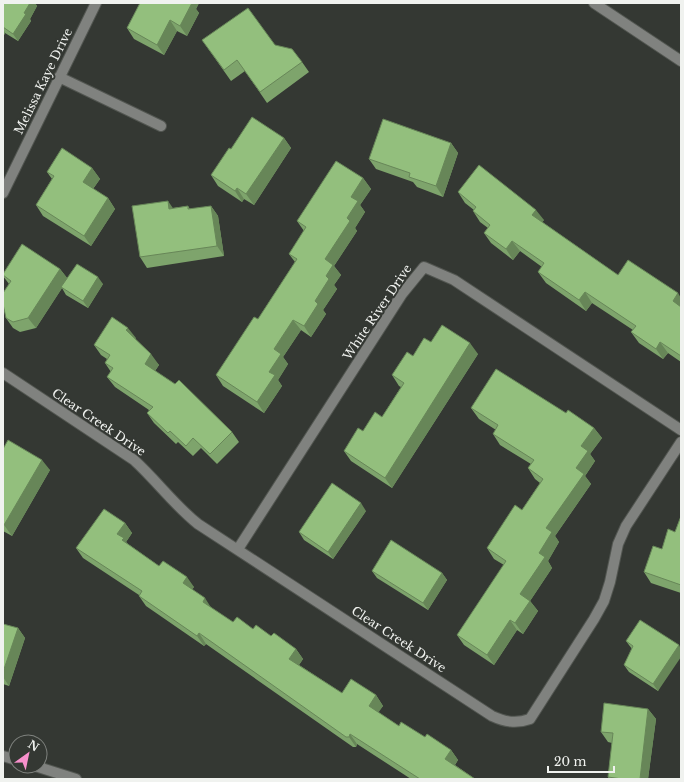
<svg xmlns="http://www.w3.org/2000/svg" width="684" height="782" viewBox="0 0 684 782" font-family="'Libre Baskerville',serif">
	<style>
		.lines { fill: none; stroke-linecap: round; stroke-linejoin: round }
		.minor-casing { stroke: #525651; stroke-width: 12 }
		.minor { stroke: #80827f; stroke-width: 10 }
		.wall { fill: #7ea46c }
		.shaded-wall { fill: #678658 }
		.building { fill: #93bf7d; stroke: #678658 }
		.labels { text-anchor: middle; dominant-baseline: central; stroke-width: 4; stroke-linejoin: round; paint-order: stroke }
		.street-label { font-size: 12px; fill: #f0f2ef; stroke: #343833 }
	</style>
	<rect width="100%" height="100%" fill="#343833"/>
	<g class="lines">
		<defs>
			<path id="minor" d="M594,3L681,61
				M59,77L161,126
				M3,193L96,3
				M3,373L134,460C157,481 174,505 198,524L492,716C505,722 516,724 530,719L594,619L604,601L610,582L618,544L626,526L681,442
				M238,549L402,294L424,267L454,280L681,430
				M3,756L16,760
				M35,766L76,779"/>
		</defs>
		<use href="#minor" class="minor-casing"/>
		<use href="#minor" class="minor"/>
	</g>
	<path class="wall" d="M3,3H35L37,6L30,19L31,21L18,41L5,33L3,37Z
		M140,3H199L196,9L199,13L187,36L177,31L164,55L134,39L127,28Z
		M202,40L275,45L302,62L309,72L267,103L245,71L231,81Z
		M284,138L291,148L254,205L244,199L242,202L218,186L211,175L231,149Z
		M451,143L458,153L443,197L417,187L413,182L376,169L369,159Z
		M92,168L100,179L93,189L108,198L115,209L91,246L43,216L36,205L52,179L47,172Z
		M363,178L371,189L360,205L365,212L355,228L357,231L334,266L341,275L334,285L337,289L323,310L326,314L311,337L301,330L283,357L288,364L278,380L282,386L264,413L223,386L216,375L258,319L295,262L289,254L304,231L297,221Z
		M458,192L544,220L542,222L618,275L681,298V362L668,353L663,359L639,343L631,332L633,330L592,303L586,311L546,283L538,272L542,267L520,251L513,260L491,243L484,233L488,228L480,222L473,211L474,210L465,203Z
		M188,206L190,209L211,206L218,216L224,256L147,268L140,257L173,208Z
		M60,269L67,278L103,284L88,308L66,295L62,288L36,328L20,332L13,328L6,318L9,284L3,276V274Z
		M136,338L135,339L159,365L155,371L232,432L239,442L217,464L201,448L193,456L178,442L176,444L154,423L147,413L149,410L115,387L107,377L111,372L105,363L107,359L101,355L94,345Z
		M431,342L478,354L392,488L351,461L344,451L363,431L382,417L401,387L399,386L392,375L413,356Z
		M471,408L566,413L594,428L602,438L590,454L595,461L585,476L591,484L555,536L559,542L548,561L552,568L530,601L538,611L523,634L517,630L494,665L464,645L457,635L504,565L494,559L487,548L522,510L540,483L535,479L528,468L531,464L500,445L493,434L496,430L479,419Z
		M3,449L50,470L12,536L3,531Z
		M366,511L333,559L304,540L299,532Z
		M681,516V593L651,583L644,572L662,549L675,532Z
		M125,523L132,533L126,542L128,544L159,566L194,587L192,589L212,609L233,622L253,629L271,636L296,649L303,659L299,665L342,693L376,695L383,706L378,712L399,726L451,750L458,760L455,765L475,779H411L357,744L356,747H353L206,644L204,646L146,606L139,596V595L83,558L76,548Z
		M372,571L442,573L447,580L428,610L377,578Z
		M3,624L18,628L25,638L9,686L3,684Z
		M626,641L679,645L658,691L629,672L624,665L632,649Z
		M648,709L656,719L648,779H609L608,777L612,743L608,742L601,732Z"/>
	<path class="shaded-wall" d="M30,3H35L37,6L30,19L31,21L18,41L13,34L24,13Z
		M190,3H199L196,9L199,13L187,36L180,26Z
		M170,20L177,31L164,55L157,45Z
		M3,29L5,33L3,37Z
		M284,138L291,148L254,205L246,194Z
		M451,143L458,153L443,197L436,186Z
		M92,168L100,179L90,193L83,182Z
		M363,178L371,189L360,205L365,212L355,228L357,231L334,266L341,275L334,285L337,289L323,310L326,314L311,337L304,326L326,276L325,259L347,218L351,197Z
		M237,188L244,199L242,202L235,191Z
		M108,198L115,209L91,246L84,236Z
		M168,201L175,211L169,209Z
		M211,206L218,216L224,256L217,246Z
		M536,210L544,220L540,225L532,215Z
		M512,241L520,251L513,260L506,249Z
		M60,269L68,279L36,328L28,318Z
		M98,277L103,284L88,308L83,301Z
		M585,292L592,303L586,311L579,300Z
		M678,293L681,298V311L673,301Z
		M293,320L301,330L283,357L288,364L278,380L282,386L264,413L257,402L269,372L274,349Z
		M128,328L136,338L134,341L126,330Z
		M660,342L668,353L663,359L656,349Z
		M470,343L478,354L392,488L385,478Z
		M151,354L159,365L152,375L145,364Z
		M594,428L602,438L590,454L595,461L585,476L591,484L555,536L559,542L548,561L552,568L530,601L538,611L523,634L515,623L520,594L539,553L546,528L581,446Z
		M42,460L50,470L12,536L4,525Z
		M361,503L366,511L333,559L328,552Z
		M125,523L132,533L126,542L131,549L129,551L117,534Z
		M442,573L447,580L428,610L423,603Z
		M187,577L194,587L190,593L183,583Z
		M205,598L212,609L203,602Z
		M510,620L517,630L494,665L487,655Z
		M18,628L25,638L9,686L3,677V672Z
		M199,633L206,644L204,646L197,636Z
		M679,645L681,649V657L658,691L653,684Z
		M296,649L303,659L296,669L289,659Z
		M376,695L383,706L376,716L369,706Z
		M648,709L656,719L648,779H640Z
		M350,734L357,744L356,747L349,737Z
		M451,750L458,760L452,769L445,759Z"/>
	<path class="building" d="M3,3H30L24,13L26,14L13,34L3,27Z
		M140,3H192L180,26L170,20L157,45L127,28Z
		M248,8L275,45L292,49L302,62L260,92L237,60L224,70L202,40Z
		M252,117L284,138L246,194L237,188L235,191L211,175L229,148L231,149Z
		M383,119L451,143L436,186L409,177L410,173L369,159Z
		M62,148L92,168L83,182L108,198L84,236L36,205L54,176L47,172Z
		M336,161L363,178L351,197L358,201L347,218L350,221L325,259L333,265L326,276L329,279L315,301L318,304L304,326L293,320L274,349L281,354L269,372L275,375L257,402L216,375L254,317L258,319L297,259L289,254L306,227L297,221Z
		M479,165L536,210L532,215L618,275L628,260L678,293L673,301L681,307V356L660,342L656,349L631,332L636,326L585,292L579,300L538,272L544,263L512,241L506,249L484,233L490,225L473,211L476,207L458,192Z
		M168,201L169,209L188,206V209L211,206L217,246L140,257L132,206Z
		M22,244L60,269L28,318L13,322L6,318L3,304V293L11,281L3,275V274Z
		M77,264L98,277L83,301L61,287Z
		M112,317L128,328L126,330L151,354L145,364L175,384L179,380L232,432L210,454L193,438L186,446L170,431L168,433L147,413L153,407L107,377L113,368L105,363L110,355L94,345Z
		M442,325L470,343L385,478L344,451L358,428L363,431L375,412L382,417L404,383L392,375L407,352L413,356L424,338L431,342Z
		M496,369L566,413L568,410L594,428L581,446L588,451L576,468L584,474L546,528L552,532L539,553L545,557L520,594L530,601L515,623L510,620L487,655L457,635L506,561L487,548L515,505L522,510L543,479L528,468L534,460L493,434L498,425L471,408Z
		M8,440L42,460L4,525L3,524V449Z
		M332,483L361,503L328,552L299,532Z
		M104,509L125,523L117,534L124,538L122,540L159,566L163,561L187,577L183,583L205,598L203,602L233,622L237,617L253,629L256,625L271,636L274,633L296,649L289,659L342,693L351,679L376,695L369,706L399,726L401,722L425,737L427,734L451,750L445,759L475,779H420L350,734L349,737H346L199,633L197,636L139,596L142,591L76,548Z
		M681,516V585L644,572L653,546L662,549L668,529L675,532Z
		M391,540L442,573L423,603L372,571Z
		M640,620L679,645L653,684L624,665L633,646L626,641Z
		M3,624L18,628L3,672Z
		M604,703L648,709L640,779H622L608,777L613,733L601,732Z"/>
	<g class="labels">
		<g class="street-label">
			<text transform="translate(43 81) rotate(-64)">Melissa Kaye Drive</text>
			<text transform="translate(377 312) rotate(-56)">White River Drive</text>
			<text transform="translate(99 422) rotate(34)">Clear Creek Drive</text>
			<text transform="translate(399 639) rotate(33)">Clear Creek Drive</text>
		</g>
	</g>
	<rect width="684" height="782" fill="none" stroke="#f0f2ef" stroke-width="8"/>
	<g transform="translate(28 754) rotate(33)"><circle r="19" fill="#343833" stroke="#7f827e"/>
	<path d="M0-3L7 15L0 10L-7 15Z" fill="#f890cc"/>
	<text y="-6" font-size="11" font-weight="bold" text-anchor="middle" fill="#f0f2ef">N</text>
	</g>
	<path d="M548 766v6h66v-6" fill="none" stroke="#f0f2ef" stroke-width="2"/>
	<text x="554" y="766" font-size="12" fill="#f0f2ef" stroke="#343833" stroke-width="3" paint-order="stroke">20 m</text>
</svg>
